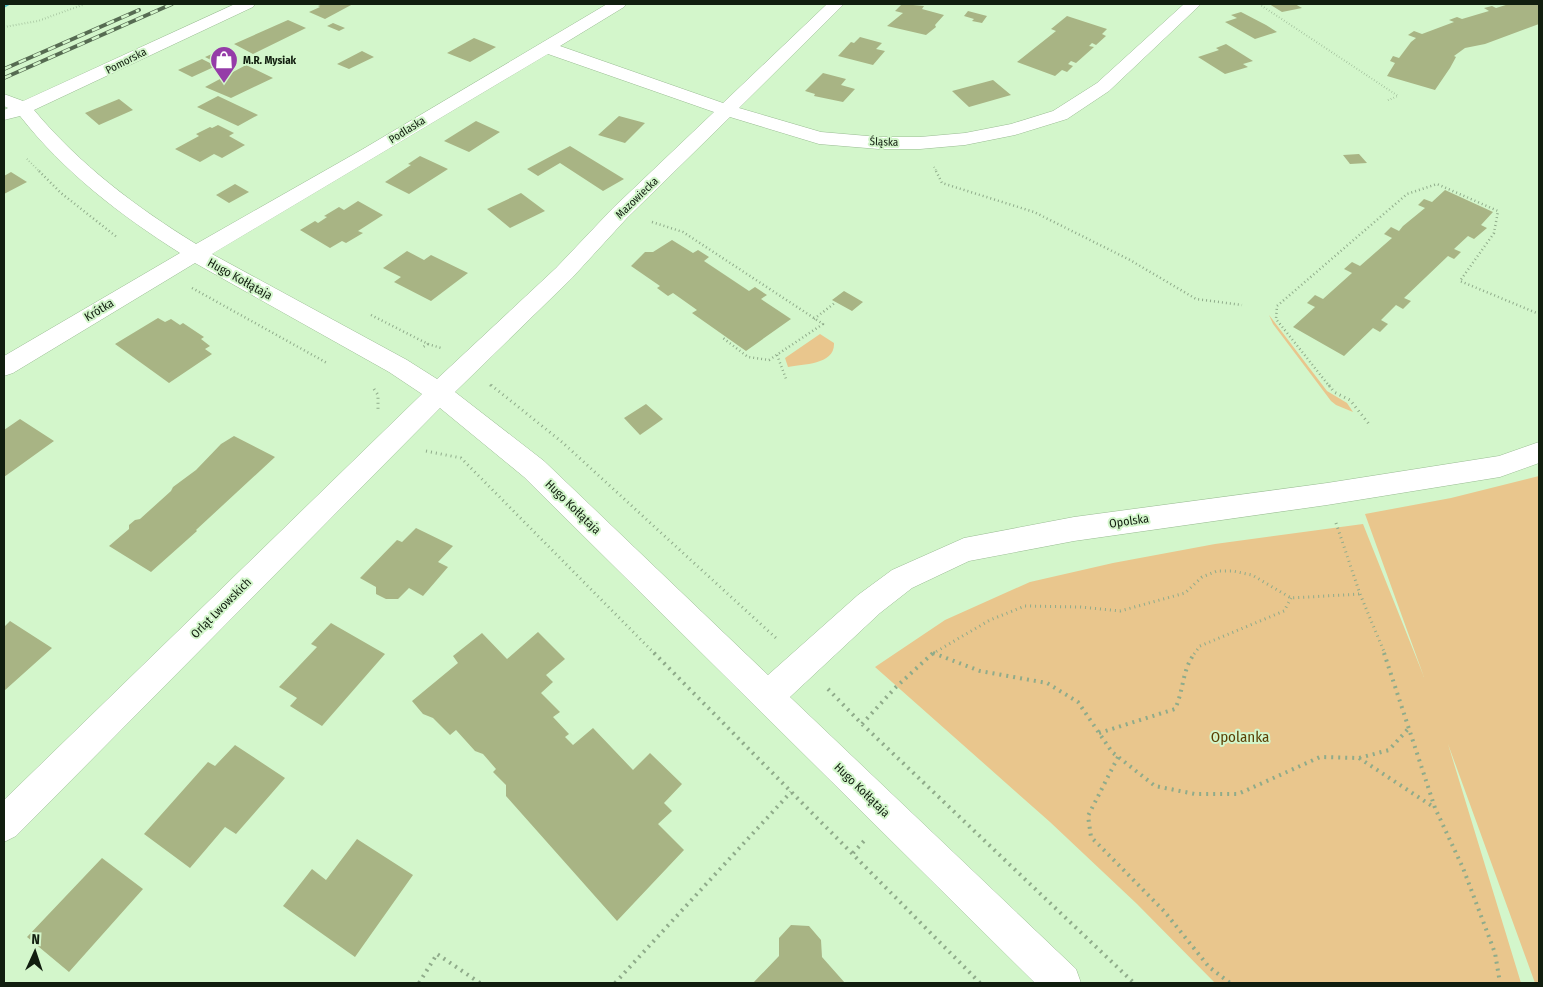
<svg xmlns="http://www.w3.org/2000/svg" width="1543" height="987" viewBox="0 0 1543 987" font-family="'Fira Sans Condensed',sans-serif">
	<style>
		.green { fill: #e9c68d }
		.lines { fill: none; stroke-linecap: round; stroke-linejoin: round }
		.stream { fill: #52c0c6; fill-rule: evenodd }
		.building { fill: #a8b484 }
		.minor-casing { stroke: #9abc93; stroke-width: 1 }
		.path-far3 { stroke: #8fab8a; stroke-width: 2; stroke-dasharray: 0.5 2.5; stroke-linecap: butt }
		.path-far2 { stroke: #8fab8a; stroke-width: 2.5; stroke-dasharray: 1 3; stroke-linecap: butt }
		.path-far1 { stroke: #8fab8a; stroke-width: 3; stroke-dasharray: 1 4; stroke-linecap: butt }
		.path { stroke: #8fab8a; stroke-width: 4; stroke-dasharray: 2 5; stroke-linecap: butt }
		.minor { fill: #fff; fill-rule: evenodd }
		.rail-casing { stroke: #566b52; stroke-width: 4 }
		.rail { stroke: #d3f6cb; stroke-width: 2.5; stroke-dasharray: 8; stroke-linecap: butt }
		.labels { text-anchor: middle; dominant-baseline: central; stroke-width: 4; stroke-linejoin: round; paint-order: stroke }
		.far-poi-label { font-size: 11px; font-weight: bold; fill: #111e0f; stroke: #d3f6cb; text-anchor: start }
		.far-street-label { font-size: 11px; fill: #111e0f; stroke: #d3f6cb }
		.street-label { font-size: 12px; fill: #111e0f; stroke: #d3f6cb }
		.near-park-label { font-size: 15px; fill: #5a3f04; stroke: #d3f6cb }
	</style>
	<rect width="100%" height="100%" fill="#d3f6cb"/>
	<path class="green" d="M1269,315L1327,391L1347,403L1353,412L1336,405L1331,401L1273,324Z
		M820,334L834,343C835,365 803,364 788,367L785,358Z
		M1539,476V983H1535L1448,744L1521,983H1215L1137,904L1050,822L875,667L945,620L1030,582L1113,563L1215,544L1363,524L1424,677L1365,514L1451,498Z"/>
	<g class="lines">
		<path class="stream" d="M4,4H11L4,8Z"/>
	</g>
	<path class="building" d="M323,4H353L325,19L309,12L320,7L318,6Z
		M902,4L924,6L922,9L944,15L935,25L936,27L926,35L887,26L903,13L895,11Z
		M1269,4H1295L1302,8L1282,12Z
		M1509,4H1539V24L1485,44L1465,48L1454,56L1456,57L1450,68L1435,90L1387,76L1395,63L1390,61L1393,56L1399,58L1411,42L1416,38L1408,35L1414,31L1422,34L1454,22L1449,20L1457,17L1462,19L1489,11L1484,8L1492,6L1496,8Z
		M968,11L987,16L982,23L972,21L974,19L964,16Z
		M1241,12L1266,25L1277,32L1255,39L1225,22L1237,18L1231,15Z
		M1067,16L1107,29L1102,34L1106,36L1096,45L1092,43L1089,46L1094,47L1076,63L1071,61L1068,64L1073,66L1067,72L1062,70L1055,76L1017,62L1056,31L1051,29Z
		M288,20L306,28L253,54L234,44Z
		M333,23L345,28L339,31L327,26Z
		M860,37L882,43L876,49L885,51L873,65L838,56L851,42L854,43Z
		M474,38L496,47L470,62L447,53Z
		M1226,44L1253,61L1243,64L1248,67L1225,74L1198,57L1219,50L1216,48Z
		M223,49L234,54L217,63L205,57Z
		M362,51L374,57L349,69L337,64Z
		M202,59L216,66L192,77L178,70Z
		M246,65L273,78L231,98L205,87Z
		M823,73L846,79L841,85L855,89L843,102L814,96L815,94L805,91Z
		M993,80L1011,95L969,107L952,91Z
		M218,96L258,115L238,126L197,107Z
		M119,99L133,110L99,125L85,113Z
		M619,116L645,123L625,143L598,135Z
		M476,121L500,132L469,152L444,141Z
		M218,125L234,133L229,136L245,145L222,158L214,154L200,162L175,149L199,136L196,134L210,127L212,128Z
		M570,146L624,179L603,191L560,163L538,176L527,169Z
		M1359,154L1367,163L1350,164L1343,155Z
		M420,156L448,169L409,194L385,182L411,165L408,164Z
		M11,172L27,182L4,194V176Z
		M235,184L249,192L229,203L216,195Z
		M1445,190L1493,212L1481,225L1487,228L1474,239L1468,236L1454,249L1461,252L1454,259L1448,256L1404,298L1411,301L1403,309L1396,305L1381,320L1388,324L1380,332L1373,328L1344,356L1293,327L1315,307L1307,303L1315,295L1323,299L1352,273L1344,269L1352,262L1360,266L1392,238L1384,234L1391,227L1399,231L1403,226L1425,208L1418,205L1424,199L1432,202Z
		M521,193L545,211L510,228L487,209Z
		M358,201L383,215L358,231L363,233L346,243L342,241L330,248L300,230L315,221L318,223L327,217L324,216L339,207L344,210Z
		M672,240L693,253L698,250L709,257L704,261L749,291L755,287L767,295L761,299L791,319L746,351L692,313L697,310L673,293L668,296L657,288L660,286L631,266L645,252H653Z
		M407,251L424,260L431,255L468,273L431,301L394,282L401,277L383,268Z
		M844,291L863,302L852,311L832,300Z
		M158,318L165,322L171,319L180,325L183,323L204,337L201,339L210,346L205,349L212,354L169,383L115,344Z
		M646,404L663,419L640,435L624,418Z
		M20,419L54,441L4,477V430Z
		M234,436L275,457L196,530L197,531L151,572L109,546L129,529V525L135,520L140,519L171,491L173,487L196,470L221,444Z
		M416,528L453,546L438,562L448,567L423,596L409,588L398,599H386L376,594V587L360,578L397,540L402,542Z
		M10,621L52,648L4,691V627Z
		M331,623L385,654L322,726L290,706L297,698L279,687L317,647L311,644Z
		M538,632L565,659L546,675L553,682L541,693L560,712L553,717L569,734L565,737L573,745L593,728L633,770L650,753L682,784L664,803L672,811L658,824L684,850L617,921L506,796V785L493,772L496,769L483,754L475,751L456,730L450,735L433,718L423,714L412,701L458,663L453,656L482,633L507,659Z
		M235,745L285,778L236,834L225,827L190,868L144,834L208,762L215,766Z
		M357,839L413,875L355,957L283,906L312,869L326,880Z
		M102,858L143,889L69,972L27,937Z
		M791,925L809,926L821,940L822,957L845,983H753L779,956V938Z"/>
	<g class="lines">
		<defs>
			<path id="minor" d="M235,4H255L253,7L34,110C80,165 136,207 196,244L363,149L607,4H626L624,7L560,46L723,103L827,4H844L739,108L821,132L879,137H920L965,133L1011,124L1053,111L1097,83L1184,4H1201L1109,91L1067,119L1015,135L965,145L920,149H879L819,144L730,117L627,218L572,278L455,392L544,461L768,675L858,595L892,570L964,538L1074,517L1327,483L1499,456L1539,442V463L1500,477L1327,505L1074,541L969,561L912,588L880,613L790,697L1076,969L1081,983H1035L524,477L440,408L16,836L4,842V800L422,394L389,372L195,263L13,373L4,376V356L180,253C120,215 64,172 20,116L4,120V110L8,108L4,106V94L23,101ZM548,54L714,112L613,208L556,268L437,379L407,360L212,254Z"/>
		</defs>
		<use href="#minor" class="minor-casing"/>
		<path class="path-far3" d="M1259,4L1398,96L1386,101
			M4,27L38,21L85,4
			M27,159L40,172
			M934,167L937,172"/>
		<path class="path-far2" d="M39,171L61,193L118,238
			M936,171L942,183L1034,212L1130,260L1196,299L1242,305
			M652,222L683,232L823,324L769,360L748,357L723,338
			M192,288L327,363
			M371,315L428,344L423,347
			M814,319L836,302
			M428,344L441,348
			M777,355L786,379
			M490,385L492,387
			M1330,387L1276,319L1277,306L1407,194L1437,184L1498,211L1494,233L1460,281L1539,314"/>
		<path class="path-far1" d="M491,385L562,442L777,639
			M1329,385L1334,392L1350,400L1369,424
			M374,389L378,395V409
			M426,451L461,458L655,654
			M1336,523L1360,594L1385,654
			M933,653L936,654
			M932,654L990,620L1025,606L1081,607L1120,611L1185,593L1202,577L1217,571H1233L1252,575L1291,598L1360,594
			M1194,654L1200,646L1284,611L1291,598"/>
		<path class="path" d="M654,653L980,983
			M933,653L980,671L1047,683L1078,702L1112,752L1155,786L1195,794H1238L1320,757L1359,758L1389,750L1408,729
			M1384,653L1435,808L1463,868L1495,953L1500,983
			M828,689L862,724L1134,983
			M862,724L895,688L933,653
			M1099,733L1175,709C1184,690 1182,669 1195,653
			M1118,757L1088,816L1091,837L1164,911L1209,967L1230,983
			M1359,758L1435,808
			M853,853L864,841
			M419,983L437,954L480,983
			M615,983L791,792"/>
		<use href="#minor" class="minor"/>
		<defs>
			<path id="rail" d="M4,69L139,10
				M4,78L172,4"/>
		</defs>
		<use href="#rail" class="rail-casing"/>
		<use href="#rail" class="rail"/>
	</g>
	<defs>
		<symbol id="shop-pin" viewBox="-11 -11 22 30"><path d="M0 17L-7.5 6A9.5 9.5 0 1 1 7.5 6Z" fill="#953ca8" stroke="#d3f6cb"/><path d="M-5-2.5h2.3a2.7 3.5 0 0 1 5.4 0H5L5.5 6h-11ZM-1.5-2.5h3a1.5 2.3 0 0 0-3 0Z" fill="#fff"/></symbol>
	</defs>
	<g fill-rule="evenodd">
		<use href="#shop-pin" x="208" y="44" width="32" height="43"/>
	</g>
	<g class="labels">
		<g class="far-poi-label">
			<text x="243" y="60">M.R. Mysiak</text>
		</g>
		<g class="far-street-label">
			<text transform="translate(126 61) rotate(-27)">Pomorska</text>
			<text transform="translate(407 130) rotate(-32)">Podlaska</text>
			<text transform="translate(884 142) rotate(2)">Śląska</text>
			<text transform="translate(637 198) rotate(-44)">Mazowiecka</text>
		</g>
		<g class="street-label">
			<text transform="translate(240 279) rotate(29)">Hugo Kołłątaja</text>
			<text transform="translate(99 310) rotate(-31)">Krótka</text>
			<text transform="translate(573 507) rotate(44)">Hugo Kołłątaja</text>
			<text transform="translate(1129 521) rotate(-8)">Opolska</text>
			<text transform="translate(221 608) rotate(-45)">Orląt Lwowskich</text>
			<text transform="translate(862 790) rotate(44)">Hugo Kołłątaja</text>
		</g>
		<g class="near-park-label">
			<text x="1240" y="737">Opolanka</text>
		</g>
	</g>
	<rect width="1543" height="987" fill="none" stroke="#111e0f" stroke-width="10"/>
	<g transform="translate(35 952) rotate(3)" stroke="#d3f6cb" stroke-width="4" paint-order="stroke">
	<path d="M0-4L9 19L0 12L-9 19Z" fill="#111e0f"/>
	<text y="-8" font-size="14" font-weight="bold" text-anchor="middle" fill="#111e0f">N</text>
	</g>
</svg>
